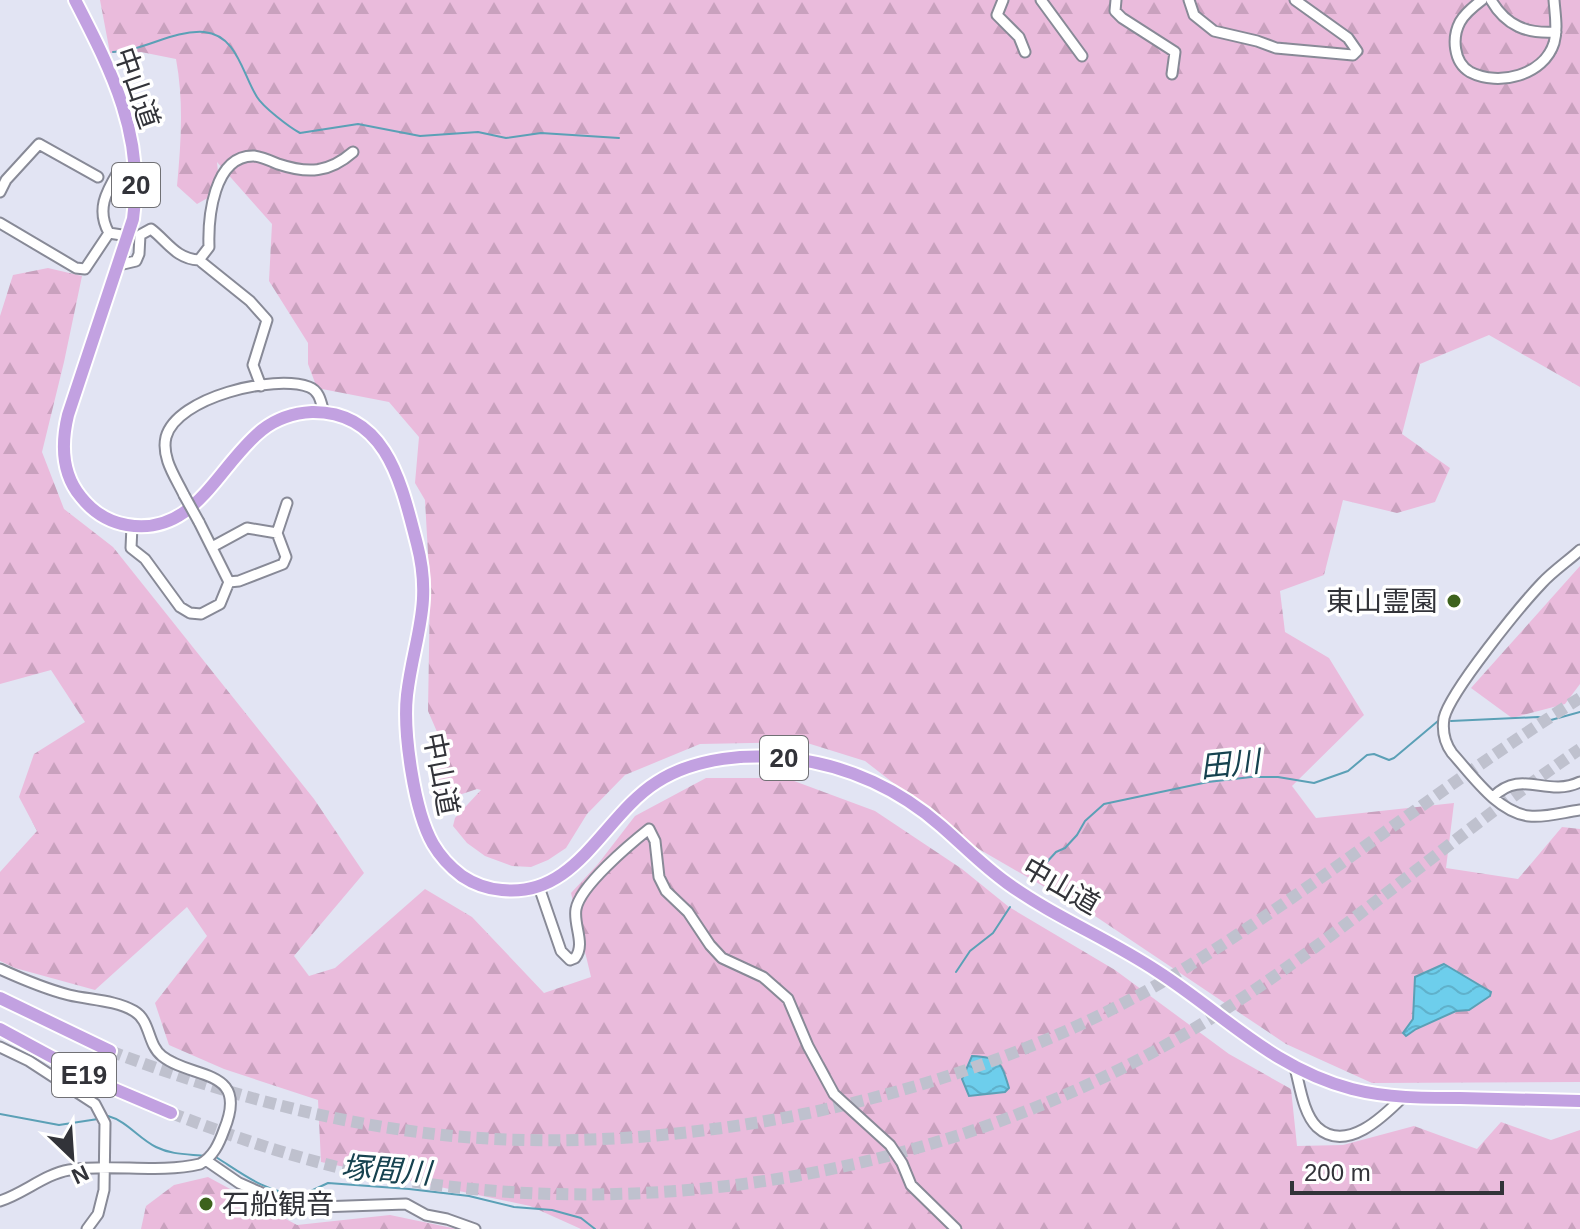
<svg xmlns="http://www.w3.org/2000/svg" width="1580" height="1229" viewBox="0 0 1580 1229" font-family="Arial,'Noto Sans JP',sans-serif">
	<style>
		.forest { fill: url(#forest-firs) }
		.water { fill: url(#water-waves); stroke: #5ba0b6; stroke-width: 2 }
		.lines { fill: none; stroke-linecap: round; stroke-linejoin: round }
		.stream { stroke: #5ba0b6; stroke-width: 2 }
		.highway-tunnel { stroke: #bfc1ce; stroke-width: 12; stroke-dasharray: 12 6; stroke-linecap: butt }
		.minor-casing { stroke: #888a97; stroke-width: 13 }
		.highway-casing { stroke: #fff; stroke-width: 16 }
		.minor { stroke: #fff; stroke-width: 9 }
		.highway { stroke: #c2a1e1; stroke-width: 12 }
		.minor-bridge-casing { stroke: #888a97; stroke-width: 13; stroke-linecap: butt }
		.minor-bridge { stroke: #fff; stroke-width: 9 }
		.poi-dot { fill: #3d621c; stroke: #fff; stroke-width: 3 }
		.labels { text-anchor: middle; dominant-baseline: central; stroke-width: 7; stroke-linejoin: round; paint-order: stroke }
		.shield { fill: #fff; stroke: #707074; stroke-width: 2 }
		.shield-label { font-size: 26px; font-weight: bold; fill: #323339 }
		.street-label { font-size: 28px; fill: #323339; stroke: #fff }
		.poi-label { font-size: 28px; fill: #323339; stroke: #fff; text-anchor: end }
		.water-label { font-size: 30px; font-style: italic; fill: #16424f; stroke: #fff }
	</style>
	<defs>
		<pattern id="forest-firs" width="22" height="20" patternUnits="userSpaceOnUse" patternTransform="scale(2)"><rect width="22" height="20" fill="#eabbdc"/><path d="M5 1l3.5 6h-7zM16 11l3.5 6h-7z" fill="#c9a1be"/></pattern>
		<pattern id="water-waves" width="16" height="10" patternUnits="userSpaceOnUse" patternTransform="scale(2)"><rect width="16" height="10" fill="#6dceec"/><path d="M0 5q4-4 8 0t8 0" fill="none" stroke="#5fb1cb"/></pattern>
	</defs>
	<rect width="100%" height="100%" fill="#e2e4f3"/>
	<path class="forest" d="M100,0H1580V387L1489,335L1420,364L1402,434L1450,468L1435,502L1397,513L1343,500L1324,575L1280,591L1285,632L1329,658L1364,715L1292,786L1316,818L1454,803L1446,868L1518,879L1562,827L1580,829V1082L1372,1083L1286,1044L1095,916L977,848L865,761L804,742L700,744L625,775L587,814L566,848L548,860L531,867L512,866L485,856L467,843L453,826L455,818L481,790L477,789L444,800L438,797L431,754L441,741L428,711L430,589L425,500L415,483L419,437L389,402L317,388L308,364V343L269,281L272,224L217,162L220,191L197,204L177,186C181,143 184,102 176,59L141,52L110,53Z
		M48,268L82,276L64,362L42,452L64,509L113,547L314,799L364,873L294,956L309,976L335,968L425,889L472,917L544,993L591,977L571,893L598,864L635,816L706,778H786L875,811L962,869L1009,907L1115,970L1229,1054L1291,1089L1297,1146L1343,1145L1414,1126L1477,1149L1501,1122L1551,1140L1580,1130V1229H581L530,1206L321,1162L318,1100L224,1069L169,1045L155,1003L207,936L187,907L95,990L15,968L0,961V872L37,831L19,797L34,754L85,722L51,670L0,684V316L13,275Z
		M1580,566V684L1565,704L1512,718L1471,688Z
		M208,1177L297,1225L390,1215L457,1229H141L146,1206L174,1185Z"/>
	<path class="water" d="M1444,964L1491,992L1490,996L1469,1010L1456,1011L1416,1029L1406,1036L1403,1033L1413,1019L1415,977Z
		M972,1056C1000,1057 1001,1062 1009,1088L1005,1092L969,1096L962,1079Z"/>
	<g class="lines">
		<path class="stream" d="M113,52C144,51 172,30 204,32C237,35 242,73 257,97C263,107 289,127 300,133L358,124L420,136L478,132L506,138L541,133L619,138
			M1451,721L1538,717L1551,720L1580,712
			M1036,874L1056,852L1065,848L1077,835L1085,821L1104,804L1208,782L1251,777H1278L1314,783L1348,771L1367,755L1374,754L1389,760L1394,758L1438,721
			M956,972L970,951L993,933L1010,907
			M0,1114L59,1125L98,1119
			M108,1116C127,1121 138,1138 156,1147C172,1155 188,1154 206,1156
			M216,1157C246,1176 262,1190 300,1196L328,1183L409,1189L469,1196L514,1207L552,1210L581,1218L595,1229"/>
		<path class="highway-tunnel" d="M110,1051C217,1092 329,1123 443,1135C676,1159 960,1100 1162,982C1307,896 1437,788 1580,698
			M171,1113C234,1137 297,1159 363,1173C647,1229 958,1174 1205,1022C1336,941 1452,836 1580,749"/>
		<defs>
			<path id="minor" d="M1003,0L997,15L1019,37L1025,52
				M1041,0L1082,56
				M1116,0L1115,11L1122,18L1175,52L1172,74
				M1189,0L1194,15L1214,31L1257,41L1276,48L1353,55L1357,51L1348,38L1295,0
				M1482,0C1474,6 1465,13 1460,22C1452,37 1453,62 1470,72C1499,87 1544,75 1554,43C1558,29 1555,14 1554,0
				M1491,0C1506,26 1527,34 1556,32
				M0,192L6,180L39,144L98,177
				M0,223L76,268L85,269L109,233L128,236
				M109,233C96,210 106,192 118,172L134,174
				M199,260L250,301L267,320L253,365L261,386
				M119,265L136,261L139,254L140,235L151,229C167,241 176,259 199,260L209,247C208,219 213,155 254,156C262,157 271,161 278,164C308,174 329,173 353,152
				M184,495C176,478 161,458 166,437C177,397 274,374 309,387C320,391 321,403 324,413
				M132,526L131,548L145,559L180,607L190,613L201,614L220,604L229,582L199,522
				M212,547L247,528L277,533
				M1580,550C1568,561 1553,571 1542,583C1521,605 1450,692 1444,718C1442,731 1444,742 1452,753C1472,775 1497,812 1529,816C1546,818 1564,812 1580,810
				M229,582L239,581L283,564L286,557L277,533L287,503
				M1493,797C1522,768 1546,798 1580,782
				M539,887L561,951L570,960L575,958C586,944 573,925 576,909C580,886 630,844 649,829L655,841L659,877L666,891L688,912L710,945L722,958L763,977L788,999L808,1046L834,1094L890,1145L902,1163L911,1185L956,1229
				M0,969C22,979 46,989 69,995C90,1000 115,1000 134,1011C151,1021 147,1044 162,1056C192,1080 250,1067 224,1130C219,1144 213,1157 200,1164C157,1174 112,1163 69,1170C45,1174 23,1194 0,1201
				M0,1047L29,1061L95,1104L105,1123L104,1190L98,1214L87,1229
				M1295,1068C1300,1086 1303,1113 1317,1127C1346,1154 1384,1116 1403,1097
				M207,1161L239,1183L278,1200L319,1207L406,1204L426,1215L447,1219L475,1229"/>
			<path id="highway" d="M75,0C112,72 145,136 133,219L68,415C61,444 61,473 81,497C93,512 109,522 127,525C195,537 218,465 262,430C276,419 294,413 312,412C388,411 402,487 417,544C433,605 414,637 407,695C403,732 414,811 433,844C440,856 450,867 462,876C474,884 488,889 502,890C577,898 603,816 657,782C696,757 749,753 794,759C849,766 900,790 941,826C963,845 983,866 1007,883C1054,917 1109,939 1157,971C1224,1014 1272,1068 1352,1089C1387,1098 1424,1098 1460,1098C1500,1099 1540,1100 1580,1101
				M0,998L110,1051
				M0,1029L98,1082L171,1113"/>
		</defs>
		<use href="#minor" class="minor-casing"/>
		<use href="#highway" class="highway-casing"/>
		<use href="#minor" class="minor"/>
		<use href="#highway" class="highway"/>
		<defs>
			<path id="minor-bridge" d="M184,495L199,522"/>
		</defs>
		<use href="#minor-bridge" class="minor-bridge-casing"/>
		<use href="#minor-bridge" class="minor-bridge"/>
	</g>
	<g class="poi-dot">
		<circle cx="1454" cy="601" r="8"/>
		<circle cx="206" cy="1204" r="8"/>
	</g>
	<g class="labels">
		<g class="shield">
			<rect x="112" y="163" width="48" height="44" rx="6"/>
			<rect x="760" y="736" width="48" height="44" rx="6"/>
			<rect x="52" y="1053" width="64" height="44" rx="6"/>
		</g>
		<g class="shield-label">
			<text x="136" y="185">20</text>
			<text x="784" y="758">20</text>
			<text x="84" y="1075">E19</text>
		</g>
		<g class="street-label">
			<text transform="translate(137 88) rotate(71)">中山道</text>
			<text transform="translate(441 774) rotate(79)">中山道</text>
			<text transform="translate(1061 886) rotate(30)">中山道</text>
		</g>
		<g class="poi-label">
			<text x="1438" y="601">東山霊園</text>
			<text x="222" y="1204" text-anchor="start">石船観音</text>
		</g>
		<g class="water-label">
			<text transform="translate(1230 764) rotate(-6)">田川</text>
			<text transform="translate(386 1170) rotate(4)">塚間川</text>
		</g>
	</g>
	<g transform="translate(72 1157) rotate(155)" stroke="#ffffff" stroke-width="6" paint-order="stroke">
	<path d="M0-6L14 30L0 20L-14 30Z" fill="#323339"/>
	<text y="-12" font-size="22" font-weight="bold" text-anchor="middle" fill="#323339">N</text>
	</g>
	<path d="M1292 1181v12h210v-12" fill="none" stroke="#323339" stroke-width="4"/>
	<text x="1304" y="1181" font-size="24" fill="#323339" stroke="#ffffff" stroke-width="6" paint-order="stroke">200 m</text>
</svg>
